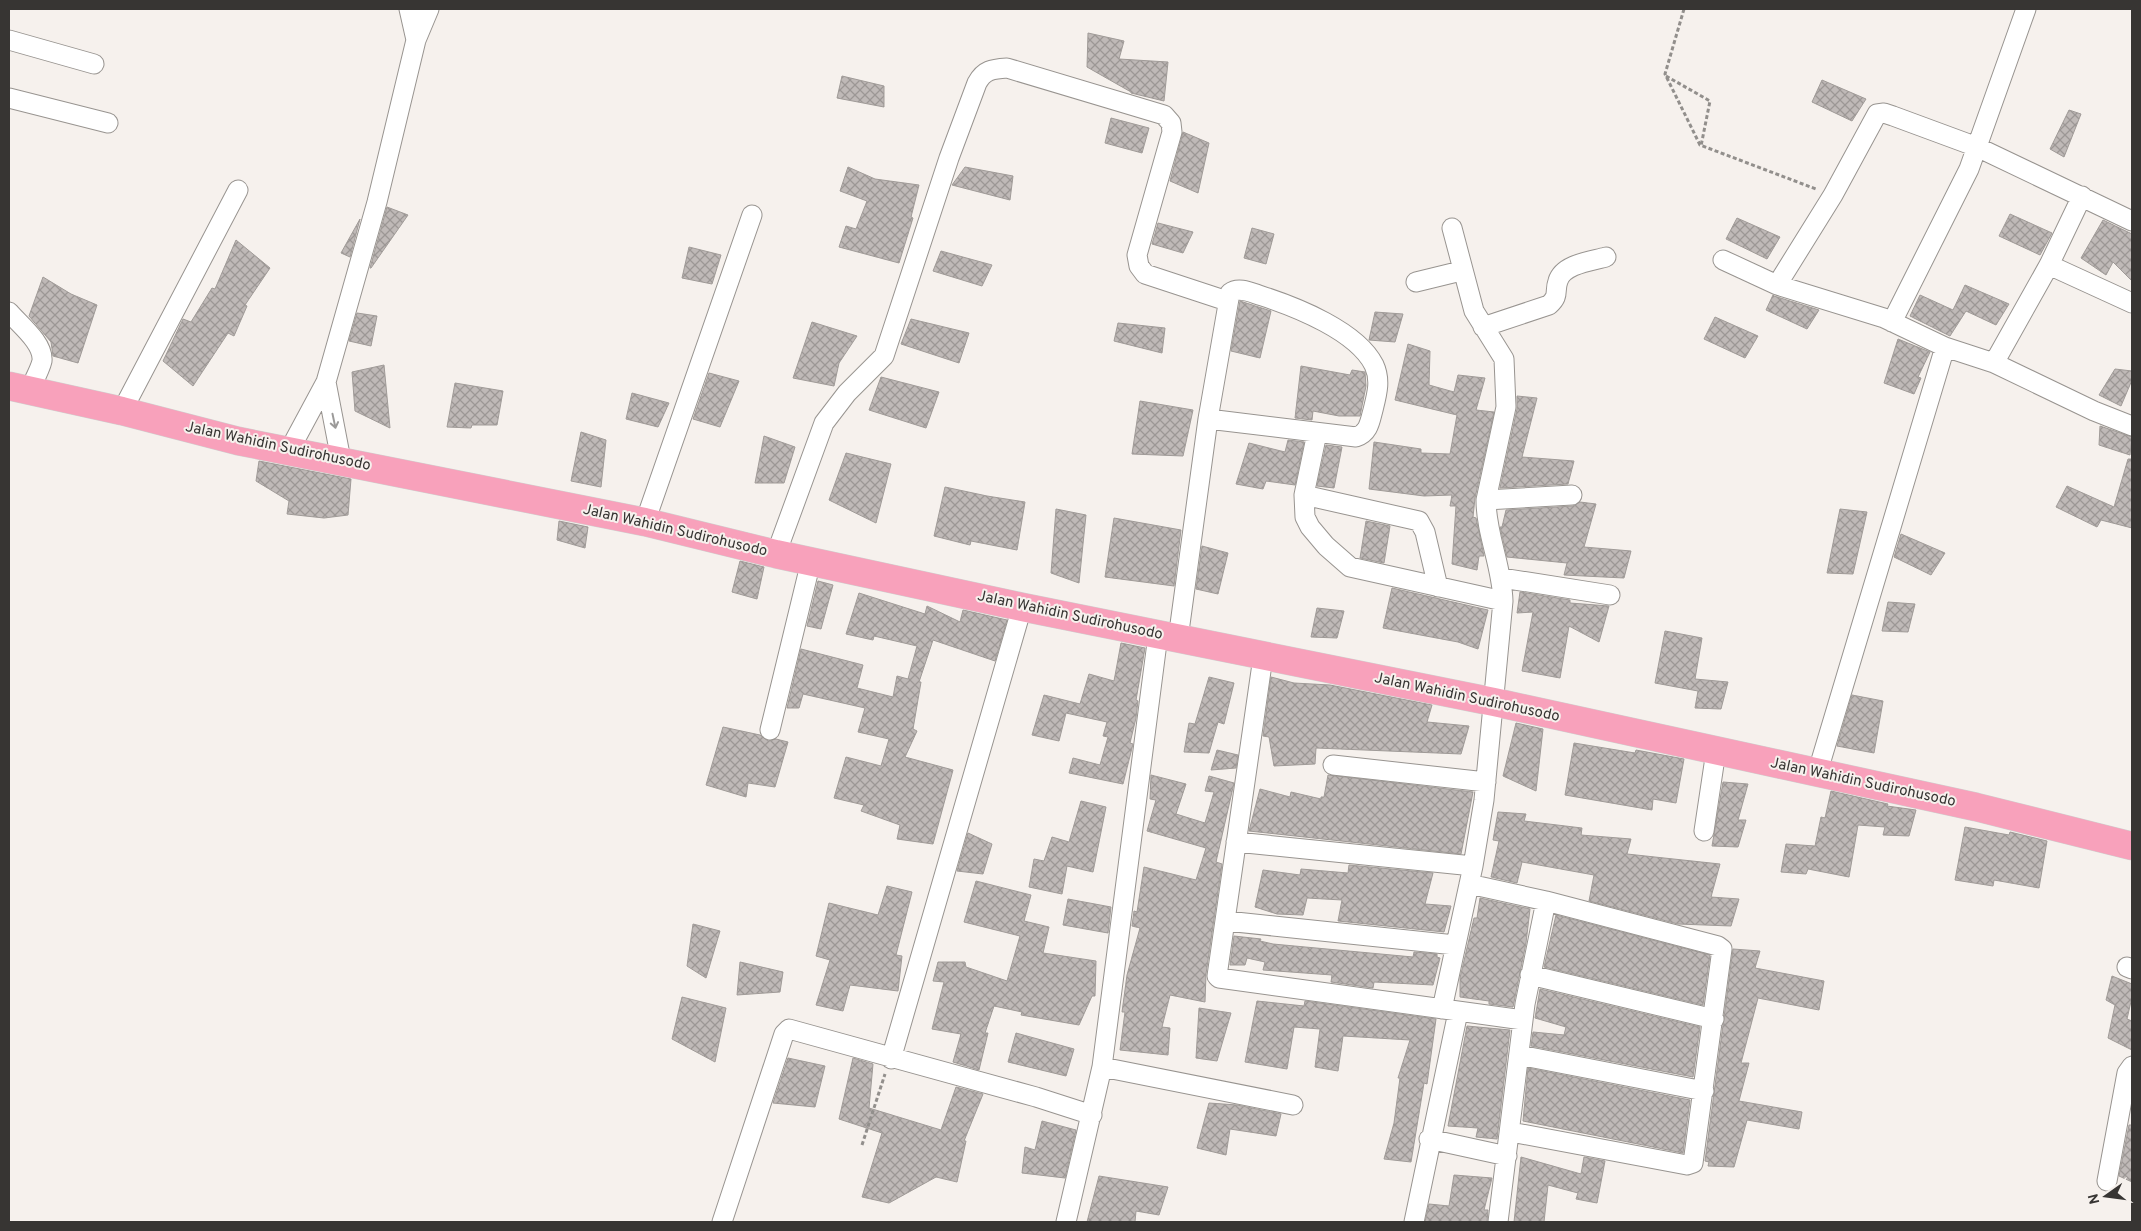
<svg xmlns="http://www.w3.org/2000/svg" width="2141" height="1231" viewBox="0 0 2141 1231" font-family="Overpass,sans-serif">
	<style>
		.building { fill: url(#building-cross-hatch); stroke: #a09b98 }
		.lines { fill: none; stroke-linecap: round; stroke-linejoin: round }
		.minor-casing { stroke: #989490; stroke-width: 21 }
		.highway-casing { stroke: #cfcfce; stroke-width: 29 }
		.path { stroke: #928f8c; stroke-width: 3; stroke-dasharray: 4 2.5; stroke-linecap: butt }
		.minor { stroke: #fff; stroke-width: 19 }
		.highway { stroke: #f8a1bb; stroke-width: 28 }
		.oneway { stroke: #9b9a99 }
		.labels { text-anchor: middle; dominant-baseline: central; stroke-width: 4; stroke-linejoin: round; paint-order: stroke }
		.street-label { font-size: 15px; fill: #373533; stroke: #f6f1ed }
	</style>
	<defs>
		<pattern id="building-cross-hatch" width="8" height="8" patternUnits="userSpaceOnUse" patternTransform="scale(1.25)"><rect width="8" height="8" fill="#bfb9b7"/><path d="M0 0l8 8M0 8l8-8" fill="none" stroke="#9c9795"/></pattern>
	</defs>
	<rect width="100%" height="100%" fill="#f6f1ed"/>
	<path class="building" d="M1088,33L1124,41L1119,59L1168,62L1164,101L1131,93V92L1087,67Z
		M842,76L884,86V107L837,98Z
		M1822,80L1866,99L1852,121L1812,102Z
		M2069,110L2081,114L2064,157L2050,149Z
		M1111,118L1149,128L1142,153L1105,143Z
		M1183,132L1209,143L1198,193L1170,181Z
		M848,167L875,179L919,185L911,217L913,218L899,263L839,247L846,226L856,229L867,201L840,191Z
		M965,167L1013,176L1010,200L952,185Z
		M387,207L408,215L371,268H370Z
		M2010,214L2052,233L2040,255L1999,236Z
		M1737,218L1780,237L1767,259L1726,239Z
		M360,219L350,257L341,253Z
		M2103,220L2132,234V281L2113,262L2106,275L2081,258Z
		M1158,223L1193,232L1183,253L1152,244Z
		M1252,228L1274,234L1266,264L1244,258Z
		M236,240L270,268L245,305L247,306L234,336L228,333L193,386L163,361L183,319L191,322L212,288L215,289Z
		M689,247L721,255L712,284L682,278Z
		M941,251L992,265L982,286L933,271Z
		M43,277L71,294L97,305L78,363L53,356L51,342L29,316Z
		M1965,285L2009,304L1996,325L1966,311L1950,336L1910,316L1920,295L1953,310Z
		M1773,295L1774,296L1819,310L1807,329L1766,310Z
		M1240,301L1271,311L1260,358L1231,351Z
		M1375,312L1403,314L1395,342L1369,340Z
		M357,313L377,316L371,346L349,341Z
		M1715,317L1758,336L1745,358L1704,339Z
		M911,319L969,333L959,363L901,344Z
		M812,322L857,336L839,363L834,386L793,378Z
		M1118,323L1165,328L1162,353L1114,341Z
		M1898,339L1930,352L1918,377L1921,378L1914,394L1884,383Z
		M1408,344L1430,351L1429,385L1454,392L1458,375L1485,378L1476,410L1494,412L1475,498L1473,517L1476,518L1484,556H1479L1477,570L1452,564L1456,506H1450L1452,495L1424,496L1369,489L1374,442L1421,449V453L1450,454L1457,415L1395,400Z
		M384,365L390,428L355,411L352,372Z
		M1301,366L1350,375L1352,370L1365,372L1366,386L1360,416H1339L1313,411L1312,420L1295,418Z
		M2115,369L2132,371V380L2121,406L2099,395Z
		M709,373L739,381L720,427L693,419Z
		M881,377L939,392L926,428L869,410Z
		M455,383L503,391L497,425H472L471,428L447,427Z
		M632,393L669,403L658,427L626,419Z
		M1517,396L1537,398L1522,457L1574,461L1568,484L1500,488L1517,409Z
		M1140,401L1193,410L1183,456L1132,454Z
		M2100,426L2132,437L2130,455L2099,445Z
		M581,432L606,440L601,487L571,481Z
		M764,436L795,447L784,483H755Z
		M1288,440L1304,442L1295,485L1266,481L1263,489L1236,484L1249,443L1285,452Z
		M1326,445L1342,447L1334,488L1317,486Z
		M846,453L891,464L876,523L829,500Z
		M2128,459H2132V528L2101,520L2097,527L2056,507L2067,486L2114,507Z
		M259,461L351,479L348,515L324,518L287,514L289,501L256,481Z
		M945,487L987,496L1025,502L1017,550L971,541L970,545L934,536Z
		M1580,502L1596,504L1584,547L1631,551L1624,578L1564,575L1567,563L1507,557L1500,527H1502L1506,510L1573,506Z
		M1056,509L1086,515L1079,583L1051,573Z
		M1840,509L1867,512L1853,574L1827,573Z
		M1114,518L1181,530L1174,586L1105,577Z
		M559,521L588,527L585,548L557,540Z
		M1366,521L1390,526L1384,563L1360,558Z
		M1901,534L1945,553L1931,575L1894,557Z
		M1202,546L1228,553L1218,594L1196,589Z
		M740,561L764,567L757,599L732,592Z
		M818,581L833,585L821,629L807,626Z
		M1392,588L1488,610L1478,649L1458,642L1383,628Z
		M1520,592L1570,600V603L1609,606L1599,642L1569,626L1560,678L1522,671L1533,612L1517,613Z
		M859,593L925,614L927,606L960,622L963,610L1007,620L995,661L933,640L919,682H921L913,729L917,731L905,757L953,770L933,844L897,839L900,825L861,811L864,805L834,798L846,757L881,766L889,739L858,732L865,708L803,694L799,708H787L801,649L863,665L857,688L893,697L897,676L908,679L917,646L874,636L873,640L846,634Z
		M1888,602L1915,604L1908,632L1882,631Z
		M1317,608L1344,611L1337,638L1311,637Z
		M1665,631L1702,638L1695,679L1728,682L1721,709L1695,708L1698,691L1655,683Z
		M1121,643L1145,648L1136,700L1138,701L1136,718L1130,743L1133,744L1123,784L1069,773L1073,758L1100,765L1108,737L1103,736L1107,722L1066,713L1059,741L1032,735L1044,695L1080,704L1089,674L1114,681Z
		M1209,677L1234,683L1224,724L1218,722L1209,753L1184,752L1189,723L1195,724Z
		M1271,677L1294,683L1330,685L1432,705L1427,722L1469,726L1461,754L1316,748L1315,764L1274,766L1269,737L1263,736Z
		M1852,695L1883,701L1874,753L1837,746Z
		M1516,723L1543,729L1536,791L1503,776Z
		M723,727L760,735L768,741L776,739L788,742L775,787L748,783L746,797L706,785Z
		M1574,743L1635,753L1636,750L1684,759L1676,803L1653,799L1652,810L1565,795Z
		M1217,750L1238,755L1236,768L1211,770Z
		M1151,775L1186,784L1176,814L1205,823L1214,792L1205,791L1209,776L1234,783L1216,862L1222,864L1206,974L1205,1002L1170,995L1162,1027L1170,1028L1168,1055L1120,1050L1125,1012H1122L1127,975L1140,928L1132,926L1134,911L1137,912L1144,867L1196,880L1206,848L1147,831L1156,800L1150,799Z
		M1328,775L1473,792L1461,854L1249,831L1260,789L1290,797L1291,792L1321,799V797H1324Z
		M1723,782L1748,784L1738,820H1746L1738,847L1712,846Z
		M1831,791L1888,804L1887,806L1916,810L1909,836L1883,835L1885,827L1858,825L1849,877L1808,869L1806,874L1781,872L1786,844L1815,846L1821,817L1825,818Z
		M1081,801L1106,807L1093,872L1067,866L1062,894L1029,887L1034,859L1044,861L1052,837L1069,842Z
		M1498,812L1526,814L1524,821L1582,828L1581,835L1631,839L1627,854L1720,864L1711,897L1739,899L1731,926L1678,924L1589,901L1594,875L1522,862L1517,883L1491,877L1499,841L1493,840Z
		M1965,827L2009,835L2010,832L2047,841L2039,888L1994,880L1993,886L1955,880Z
		M968,833L992,844L983,874L957,871Z
		M1349,865L1433,873L1425,904L1451,906L1444,932L1338,921L1342,900L1307,898L1303,915L1277,914L1255,907L1263,870L1300,875L1301,869L1348,873Z
		M976,881L1031,895L1024,921L1049,927L1043,953L1096,961L1095,996H1092L1079,1025L1021,1015L1022,1012L994,1006L985,1033H988L979,1070L953,1062L961,1034L932,1029L944,982L933,981L938,962H965L966,967L1007,981L1020,936L964,922Z
		M887,886L912,892L896,955L902,956L898,991L850,985L843,1011L816,1005L830,960L816,956L829,903L878,915Z
		M1480,898L1530,909L1526,943L1513,1007L1489,1004V1001L1460,997V978L1474,918H1477Z
		M1068,899L1111,907L1108,933L1063,925Z
		M1556,915L1710,955L1703,1005L1544,967Z
		M693,924L720,931L706,978L687,966Z
		M1234,936L1261,939L1260,941L1273,944L1413,957L1414,952L1437,954V957L1440,958L1433,985L1374,982L1373,988L1331,982L1332,975L1263,970L1265,962L1247,958L1245,965H1230Z
		M1733,949L1760,951L1755,968L1824,981L1819,1010L1758,998L1741,1063H1749L1739,1101L1802,1112L1799,1129L1747,1120L1734,1167L1708,1166L1709,1162L1705,1161Z
		M740,962L783,972L780,992L737,995Z
		M2112,976L2132,984V997L2127,1019L2132,1021V1050L2108,1038L2115,1005L2106,1000Z
		M1540,989L1700,1027L1693,1077L1531,1046L1533,1032L1564,1035L1566,1027L1535,1018Z
		M682,997L726,1008L715,1062L672,1039Z
		M1257,1001L1304,1006L1305,1001L1436,1019L1427,1084L1424,1083L1411,1162L1384,1159L1394,1123L1400,1078H1398L1410,1040L1343,1036L1338,1071L1315,1067L1320,1029L1294,1027L1287,1069L1245,1062Z
		M1199,1008L1231,1013L1217,1061L1196,1058Z
		M1467,1026L1510,1030L1497,1139L1476,1137L1478,1128L1448,1126Z
		M1016,1033L1074,1049L1066,1076L1008,1062Z
		M788,1058L825,1066L815,1107L773,1103Z
		M853,1058L873,1064L869,1108L941,1130L956,1087L983,1094L964,1141H966L957,1182L936,1177L889,1203L862,1197L882,1133L839,1119Z
		M1528,1068L1690,1100L1683,1153L1523,1121Z
		M1209,1103L1237,1105L1281,1114L1276,1136L1230,1129L1226,1155L1197,1148Z
		M1042,1121L1076,1130L1065,1178L1022,1173L1025,1147L1035,1150Z
		M2129,1125H2132V1182L2119,1176Z
		M1521,1157L1581,1174L1584,1157L1605,1161L1597,1203L1576,1199L1578,1193L1548,1185L1544,1222H1514Z
		M1454,1175L1492,1178L1484,1210H1488L1487,1222H1425L1429,1204L1449,1206Z
		M1099,1176L1168,1187L1159,1215L1136,1211L1135,1222H1087Z"/>
	<g class="lines">
		<defs>
			<path id="minor" d="M409,9L416,40
				M9,40L94,64
				M9,98L108,123
				M1452,228L1474,311L1504,359L1506,407L1486,500C1486,534 1502,566 1503,601
				M1723,260L1777,285
				M2049,265L2132,303
				M1416,282L1461,271
				M9,312C19,324 44,343 42,361C40,370 33,382 29,391
				M1892,322L1969,169L2026,9
				M1483,327L1549,305C1560,295 1554,292 1558,281C1563,264 1592,261 1606,257
				M1945,347L1884,318L1777,285L1833,195L1877,114L1884,113L1893,116L1977,147L2132,221
				M1994,363L2094,411L2132,426
				M326,382L341,460
				M122,411L238,190
				M1317,433L1304,495L1305,517L1310,527L1326,546L1350,567L1503,601L1484,800L1473,866L1442,1009
				M290,449L326,382L377,202L416,40L429,9
				M1304,495L1419,521L1425,532L1438,587
				M1486,500L1572,495
				M645,522L752,215
				M776,554L824,423L847,393L884,356L949,158L977,83C984,70 992,69 1007,68L1164,115L1171,123L1172,132L1137,255L1139,266L1145,274L1227,301
				M1502,578L1610,595
				M1178,639L1208,419L1230,293C1239,286 1252,293 1262,296C1296,307 1357,331 1374,365C1381,380 1377,394 1373,410C1370,421 1369,433 1356,437L1208,419
				M1263,657L1217,976L1219,978L1523,1020
				M770,730L811,561
				M1333,765L1486,782
				M1817,774L1945,347L1994,363L2049,265L2082,196
				M1704,831L1716,751
				M1236,842L1473,866
				M1469,884L1546,901L1718,946L1722,949L1693,1163L1687,1165L1511,1132
				M1226,921L1455,945
				M2127,967L2132,969
				M1530,975L1714,1019
				M1519,1055L1704,1091
				M891,1059L1022,607
				M1102,1067L1293,1105
				M1429,1139L1507,1156
				M2107,1181L2127,1073L2132,1066
				M722,1222L784,1034L789,1029L1036,1097L1092,1115
				M1066,1222L1102,1067L1158,635
				M1414,1222L1458,1012
				M1498,1222L1525,1004L1546,901"/>
			<path id="highway" d="M9,386L122,411L238,441L645,522L776,554L1022,607L1494,702L1976,807L2132,846"/>
		</defs>
		<use href="#minor" class="minor-casing"/>
		<use href="#highway" class="highway-casing"/>
		<path class="path" d="M1684,9L1665,74L1700,145L1816,189
			M1666,76L1710,101L1701,146
			M862,1145L885,1074"/>
		<use href="#minor" class="minor"/>
		<use href="#highway" class="highway"/>
	</g>
	<defs><path id="oneway-shaft" d="M-6 0H5M1.5-3L5.5 0L1.5 3" fill="none" stroke-width="1.6" stroke-linecap="round" stroke-linejoin="round" transform="scale(1.25)"/></defs>
	<use class="oneway" href="#oneway-shaft" transform="translate(334 421) rotate(78)"/>
	<g class="labels">
		<g class="street-label">
			<text transform="translate(278 447) rotate(12)">Jalan Wahidin Sudirohusodo</text>
			<text transform="translate(675 531) rotate(13)">Jalan Wahidin Sudirohusodo</text>
			<text transform="translate(1070 616) rotate(12)">Jalan Wahidin Sudirohusodo</text>
			<text transform="translate(1467 698) rotate(12)">Jalan Wahidin Sudirohusodo</text>
			<text transform="translate(1863 783) rotate(12)">Jalan Wahidin Sudirohusodo</text>
		</g>
	</g>
	<rect width="2141" height="1231" fill="none" stroke="#373533" stroke-width="20"/>
	<g transform="translate(2106 1196) rotate(256)" stroke="#f6f1ed" stroke-width="4" paint-order="stroke">
	<path d="M0-4L9 19L0 12L-9 19Z" fill="#373533"/>
	<text y="-8" font-size="14" font-weight="bold" text-anchor="middle" fill="#373533">N</text>
	</g>
</svg>
